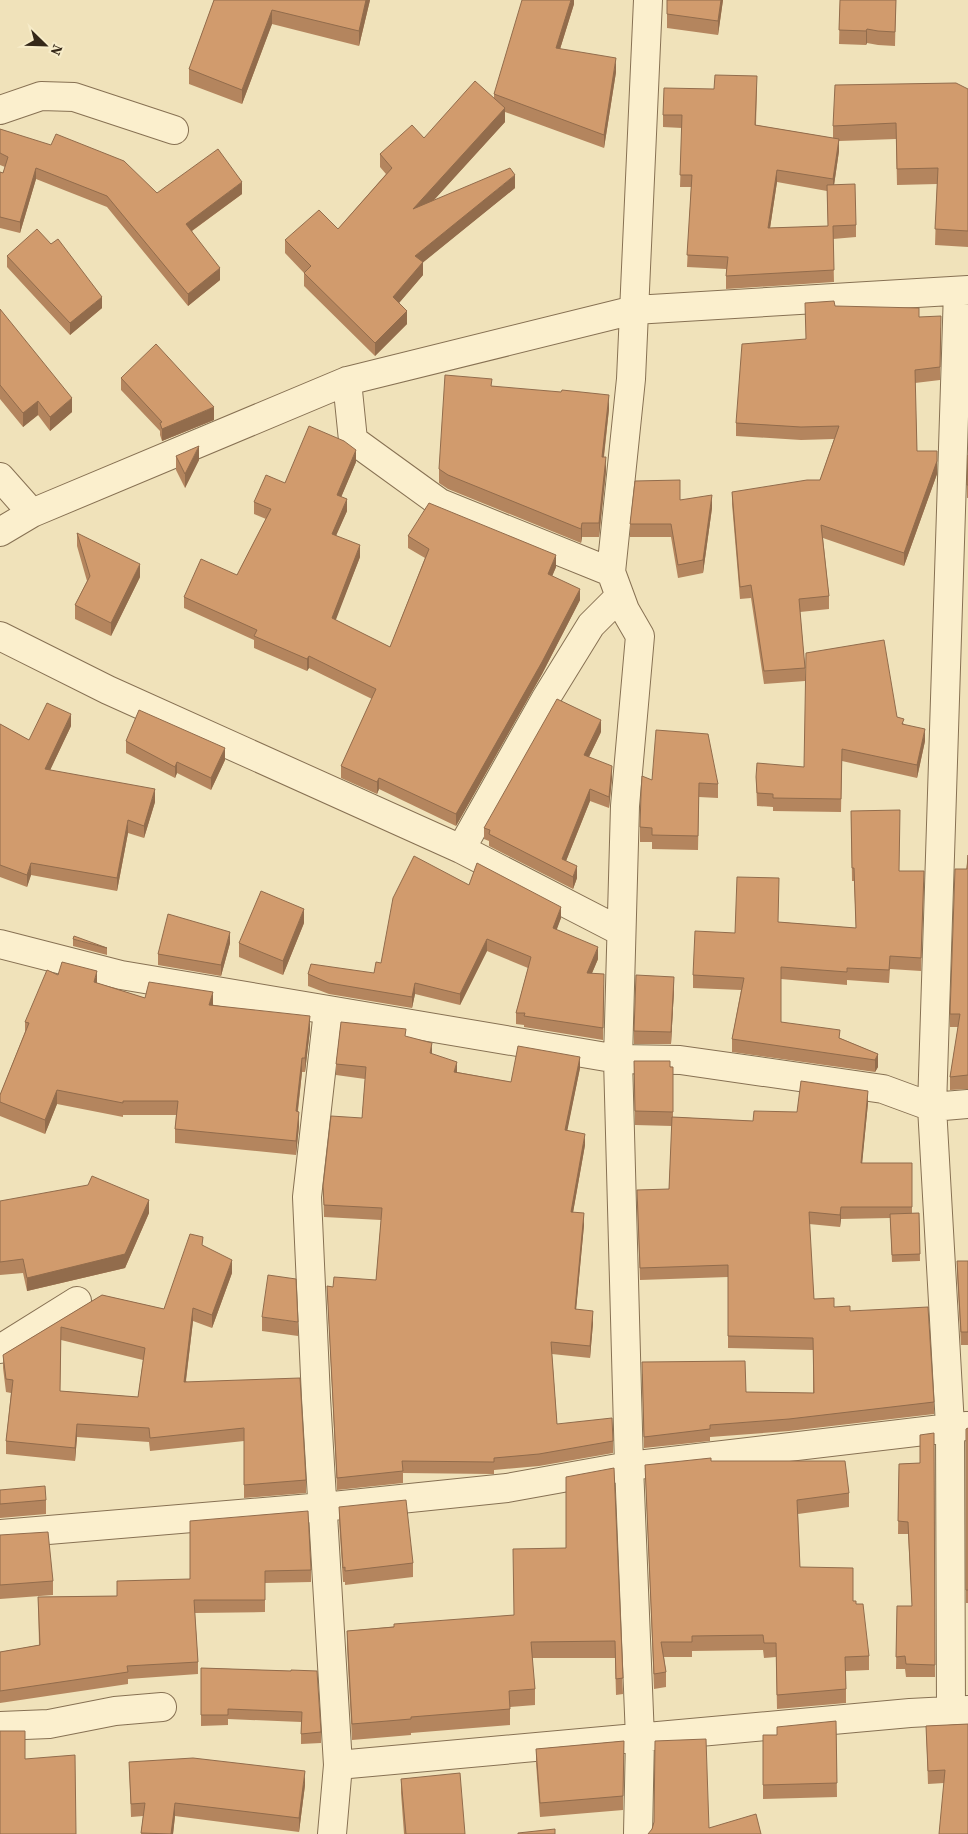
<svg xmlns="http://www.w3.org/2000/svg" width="968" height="1834" viewBox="0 0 968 1834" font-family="'Source Serif 4',serif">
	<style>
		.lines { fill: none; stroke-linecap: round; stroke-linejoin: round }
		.minor-casing { stroke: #877153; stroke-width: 30 }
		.minor { stroke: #fbefcd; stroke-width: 28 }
		.wall { fill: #b4855e; fill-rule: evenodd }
		.shaded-wall { fill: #926c4c }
		.building { fill: #d19b6d; stroke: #926c4c; fill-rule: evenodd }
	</style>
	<rect width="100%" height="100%" fill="#f0e2ba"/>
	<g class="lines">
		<defs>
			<path id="minor" d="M0,110L41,96L74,97L174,130
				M347,381L353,440L440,503L611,572
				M0,477L32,513
				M0,532L32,513L347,381L634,310L968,290
				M0,636L108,690L461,849L620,931
				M461,849L546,698L591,625L614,602L625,610
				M0,944L121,975L618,1059L680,1060L883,1089L932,1107L968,1104
				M328,1011L307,1197L316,1398L338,1765L332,1834
				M0,1349L77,1301
				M0,1534L323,1507L507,1488L629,1466L967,1426
				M951,1710L950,1426L932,1107L958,291
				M0,1726L49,1724L115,1711L162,1707
				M338,1765L910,1713L968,1710
				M638,1834L640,1738L629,1466L618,1059L625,806L640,636L625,610L611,572L631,379L648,0"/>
		</defs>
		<use href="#minor" class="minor-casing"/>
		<use href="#minor" class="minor"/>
	</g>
	<path class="wall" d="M214,0H370L359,46L272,24L242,104L189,84V69Z
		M574,0V4L560,49L616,72L604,148L505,112V122L433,201L515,188L423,262V275L399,303L407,324L375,356L304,286V273L285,253V240L338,229L386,174L380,167V154L424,138L494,98V94Z
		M667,0H723L718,35L667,28Z
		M840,0H896L895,46L878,45L867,43L866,45L839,44Z
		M714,89H757L756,125L833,138V126L968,89V247L935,245L937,184L897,185L896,139L839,141V151L834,185L856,225V237L833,239L834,282L726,289V269L687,267L691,187H680L682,128L663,127V115ZM777,182L827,191L828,226L770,228Z
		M0,129L157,193L242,194L192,231L220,280L188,306L107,207L36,179L20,233L0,228V172L3,173L5,167L0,165Z
		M7,256L102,308L70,335L7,267Z
		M835,306L919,317L941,328L940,380L915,383L917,451L937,474L904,566L823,538L829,596V609L800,612L805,668V681L764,684L751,598L740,599L732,504V492L820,480L834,439L801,440L736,436V423L806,339Z
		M0,309L72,412L50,431L38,415L23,427L0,399Z
		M121,378L214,420L162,441L160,435V431L121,390Z
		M492,386L609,409L604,457L606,471L599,537H582L581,543L448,489L439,483V469Z
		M968,455V498H967V485Z
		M176,456L199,460L185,488L176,470Z
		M356,462L341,497L347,511L336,535L360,557L335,620L390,647L425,558L408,548V536L556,567L552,576L580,600L542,674L456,826L379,789L377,794L341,778V766L372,699L309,668L307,671L254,648V640L184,608V597L237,575L266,519L254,514V502L285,483Z
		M680,500L712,508L703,573L678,578L671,537H630V524Z
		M77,533L140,577L111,636L75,619V605L87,581L77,546Z
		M897,717L904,724L925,741L917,778L842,761L841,812L773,811V807L757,806L756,777L804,767Z
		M0,724L29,740L71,726L50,770L155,802L144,838L128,833L117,891L31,875L27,887L0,877Z
		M601,732L589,757L612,778L609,808L590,801L566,861L577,878L573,889L489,846V841L484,839V828Z
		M126,741L225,760L211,790L177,773L175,778L126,753Z
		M652,780L718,784V798L699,797L698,850L652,849V842H640V827Z
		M851,811L899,871L924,883L921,971L890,969L889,983L847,980V985L781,979V1022L840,1038L878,1054V1067L875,1072L732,1052V1039L741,990L693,988V975L735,933L779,922L856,928L854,881H852Z
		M968,855V1089L950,1090V1077L958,1027H950V1014Z
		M469,885L561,918L556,930L598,959L592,973L604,986L603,1040L524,1027V1025L516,1024V1013L528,968L487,951L460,1005L415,994L412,1008L329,994L308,986V974L374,973L381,963Z
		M304,923L283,975L239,957V943Z
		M73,939L107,948V955L73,946Z
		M230,943L221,976L158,965V954Z
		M58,975L97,983L145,998L213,1006L310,1030L305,1072H302L298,1111L299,1126L296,1155L175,1143V1129L176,1115H123V1117L57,1104L45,1134L0,1116V1095L25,1032V1022Z
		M674,990L671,1044H634V1031Z
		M406,1037L457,1072L511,1082L580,1068L567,1130L585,1145L573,1212L584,1225L576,1309L593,1323L590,1358L552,1354L557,1424L613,1441V1453L539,1466L494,1470V1474H493L403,1473V1483L337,1490L327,1286L333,1287L376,1280L381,1220L324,1217L323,1186L362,1118L365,1079L336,1075V1064Z
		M634,1061L673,1067V1117L753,1121L797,1112L868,1103L862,1163H912V1213H919L920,1261L892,1262L890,1218L841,1219L840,1227L809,1224L814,1299L834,1307L850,1311L934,1402V1414L789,1431L710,1437V1441L644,1448L642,1374L746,1392L813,1393V1350L728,1348V1277L640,1280L637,1202L669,1189L672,1126L635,1125Z
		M0,1201L149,1213L125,1268L27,1291L23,1273L0,1275Z
		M203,1245L232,1273L212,1328L193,1321L186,1381L306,1480V1493L244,1498V1441L150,1451L149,1442L77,1437L75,1461L6,1454V1441L11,1393L6,1392L3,1368V1355L102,1295L164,1309ZM61,1340L143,1360L138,1397L60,1391Z
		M957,1261H968V1345H961L957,1274Z
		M262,1317L298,1322V1336L262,1331Z
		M968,1428V1603H966V1429Z
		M934,1433L935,1677H906L905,1669H896L897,1606H912L908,1534H898L899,1464L920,1463Z
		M711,1461L849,1493V1507L798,1514L800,1567L856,1604L869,1656V1670L846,1671V1703L777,1709L776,1657L764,1658L763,1650L692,1651V1657H664L666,1672V1687L654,1689L645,1465Z
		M614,1468L623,1694L616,1695L615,1658H532L535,1689V1705L510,1707V1725L411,1733V1735L352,1740L347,1647V1631L514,1615L566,1548Z
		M0,1490L46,1500V1514L0,1518Z
		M339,1507L413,1563V1577L345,1585V1582H343L339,1521Z
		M190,1521L311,1570V1582L265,1583V1612L195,1613L198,1662V1674L128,1679V1684L0,1703V1652L39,1645L38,1597L117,1596L190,1579Z
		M0,1535L53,1581V1595L0,1599Z
		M201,1668L291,1671L321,1732V1743L301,1744V1722L228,1719V1725L201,1726Z
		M836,1721L837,1797L763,1799V1735H777Z
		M968,1724L944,1783L928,1784L926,1726Z
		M624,1741L623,1810L540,1817L536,1763V1749Z
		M129,1762L305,1785L299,1832L175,1816L173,1834H141L143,1816L131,1817Z
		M401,1779L465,1834H404L401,1793Z"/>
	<path class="shaded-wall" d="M366,0H370L359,46V31Z
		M571,0H574V4L556,62V48Z
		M721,0H723L718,35V21Z
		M272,10V24L242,104V90Z
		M867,29V43L866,45V31Z
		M616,58V72L604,148V135Z
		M505,108V122L413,223V209Z
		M839,139V151L833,192V179Z
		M36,168V179L20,233V222Z
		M777,170V182L768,241V228Z
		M515,175V188L415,269V256Z
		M242,182V194L186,235V224Z
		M423,262V275L393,310V297Z
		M220,268V280L188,306V294Z
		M102,297V308L70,335V323Z
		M407,311V324L375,356V343Z
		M609,395V409L602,471V457Z
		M72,398V412L50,431V417Z
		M38,401V415L23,427V413Z
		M214,407V420L162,441V429Z
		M199,446V460L185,488V474Z
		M356,450V462L337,507V495Z
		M937,451V474L904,566V553Z
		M606,457V471L599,537V523Z
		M712,495V508L703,573V560Z
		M347,499V511L332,545V534Z
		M582,523V537L581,543V529Z
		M360,545V557L332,630V618Z
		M556,555V567L548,586V574Z
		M140,564V577L111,636V623Z
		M580,589V600L542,674L456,826V814Z
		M309,656V668L307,671V659Z
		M71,714V726L45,781V769Z
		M601,720V732L584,767V755Z
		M925,729V741L917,778V765Z
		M225,748V760L211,790V778Z
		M177,762V773L175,778V767Z
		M612,766V778L609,808V797Z
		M379,778V789L377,794V782Z
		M155,789V802L144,838V826Z
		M590,789V801L562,871V859Z
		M128,820V833L117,891V878Z
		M31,863V875L27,887V875Z
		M577,866V878L573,889V877Z
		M561,907V918L553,940V928Z
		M304,909V923L283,975V961Z
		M230,932V943L221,976V965Z
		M487,939V951L460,1005V994Z
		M598,947V959L587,985V973Z
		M97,971V985L94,982Z
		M674,977V990L671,1044V1032Z
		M415,983V994L412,1008V997Z
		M213,992V1006L209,1005Z
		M310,1016V1030L305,1072V1058Z
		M432,1043V1055L430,1053Z
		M878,1054V1067L875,1072V1060Z
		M580,1057V1068L565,1142V1130Z
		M302,1058V1072L296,1125V1111Z
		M457,1062V1074L454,1072Z
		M57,1090V1104L45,1134V1120Z
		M868,1091V1103L861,1175V1163Z
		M299,1112V1126L296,1155V1141Z
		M585,1134V1145L571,1224V1212Z
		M149,1200V1213L125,1268L27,1291V1278Z
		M841,1207V1219L840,1227V1215Z
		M584,1213V1225L575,1321V1309Z
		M232,1260V1273L212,1328V1315Z
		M193,1308V1321L184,1395V1382Z
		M593,1311V1323L590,1358V1346Z
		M77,1424V1437L75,1461V1448Z
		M305,1771V1785L299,1832V1818Z
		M175,1803V1816L173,1834H171Z"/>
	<path class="building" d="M214,0H366L359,31L272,10L242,90L189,69Z
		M522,0H571L556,48L616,58L604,135L494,94Z
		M667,0H721L718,21L667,14Z
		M840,0H896L895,32L878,31L867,29L866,31L839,30Z
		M715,75L757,76L755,125L839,139L833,179L777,170L768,228L828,226L827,185L855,184L856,225L833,226L834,270L726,276L728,257L687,255L692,175H680L682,115H663L664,88L714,89Z
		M475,81L505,108L413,209L510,168L515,175L415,256L423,262L393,297L407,311L375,343L304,273L311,266L285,240L319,210L338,229L392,168L380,154L412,125L424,138Z
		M956,83L968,89V231L935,229L938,168L897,169L896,123L833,126L835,85Z
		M0,129L51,145L56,134L124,161L157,193L218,149L242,182L186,224L220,268L188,294L107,196L36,168L20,222L0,217V172L3,173L8,157L0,153Z
		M37,229L51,244L58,239L102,297L70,323L7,256Z
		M834,301L835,306L919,308V317L941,316L940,367L915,370L917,451H937V461L904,553L821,525L829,596L799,599L805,668L764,671L751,585L740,587L732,492L807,480H820L839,426L801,427L736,423L742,344L806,339L805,303Z
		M0,309L72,398L50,417L38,401L23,413L0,385Z
		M156,344L214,407L162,429L160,423L162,422L121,378Z
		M445,375L492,379L491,386L561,392L562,390L609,395L602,457H606L599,523H582L581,529L448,475L439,469Z
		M309,426L344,441L356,450L337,495L347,499L332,534L360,545L332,618L390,647L429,549L408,536L429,503L556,555L548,574L580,589L542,662L456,814L379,778L377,782L341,766L376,689L309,656L307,659L254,636L257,630L184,597L201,559L237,575L271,509L254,502L266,475L285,483Z
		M199,446L185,474L176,456Z
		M968,455V485H967Z
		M680,480V500L712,495L703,560L678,565L671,524H630L635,481Z
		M77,533L140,564L111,623L75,605L90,576Z
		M884,640L897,717L904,719L902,724L925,729L917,765L842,749L841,799L773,798V794L757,793L756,777L757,763L804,767L806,653Z
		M557,699L601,720L584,755L612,766L609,797L590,789L562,859L577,866L573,877L489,834L490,830L484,828Z
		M47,703L71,714L45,769L155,789L144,826L128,820L117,878L31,863L27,875L0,865V724L29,740Z
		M139,710L225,748L211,778L177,762L175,767L126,741Z
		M656,730L708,734L718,784L699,783L698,836L652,835V828L640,827L641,793L642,776L652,780Z
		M900,810L899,871H924L921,958L890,956L889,970L847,968V972L781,967V1022L840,1030L839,1038L878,1054L875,1060L732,1039L744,978L693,975L695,931L735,933L737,877L779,878L778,922L856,928L854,868H852L851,811Z
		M968,855V1075L950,1077L960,1014H950L955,869H967Z
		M414,856L469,885L477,863L561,907L553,928L598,947L587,973L604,974L603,1028L524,1016L525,1013H516L531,957L487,939L460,994L415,983L412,997L329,983L308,974L311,964L374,973L376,962L381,963L393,898Z
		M261,891L304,909L283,961L239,943Z
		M168,914L230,932L221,965L158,954Z
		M74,936L107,948L73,939Z
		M62,962L97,971L94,982L145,998L149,982L213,992L209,1005L310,1016L305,1058H302L296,1111L299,1112L296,1141L175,1129L178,1101H123V1103L57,1090L45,1120L0,1102V1095L29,1023L25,1022L47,970L58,975Z
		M636,975L674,977L671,1032L634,1031Z
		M341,1022L406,1029L405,1036L432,1043L430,1053L457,1062L454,1072L511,1082L518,1046L580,1057L565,1130L585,1134L571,1212L584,1213L575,1309L593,1311L590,1346L551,1342L557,1424L612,1418L613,1441L539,1454L494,1458V1462H493L402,1461L403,1471L337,1478L327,1286L333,1287L334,1277L376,1280L382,1208L324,1205L323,1186L331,1116L362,1118L366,1067L336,1064Z
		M634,1061H670V1067H673V1112L635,1111Z
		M801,1081L868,1091L861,1163H912V1207H841L840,1215L809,1212L814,1299L834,1298V1307L850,1306V1311L928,1307L934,1402L789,1419L710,1425V1429L644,1437L642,1362L745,1361L746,1392L814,1393L813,1338L728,1336V1265L640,1268L637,1190L669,1189L672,1117L753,1121L754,1111L797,1112Z
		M92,1176L149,1200L125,1254L27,1278L23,1259L0,1262V1201L88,1185Z
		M919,1213L920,1254L892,1255L890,1214Z
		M190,1234L203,1237L202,1245L232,1260L212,1315L193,1308L184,1382L300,1378L306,1480L244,1485V1428L150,1438L149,1428L77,1424L75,1448L6,1441L13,1380L6,1379L3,1355L102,1295L164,1309ZM61,1327L145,1348L138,1397L60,1391Z
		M957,1261H968V1332H961Z
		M268,1275L296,1279L298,1322L262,1317Z
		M968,1428V1590H966V1429Z
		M934,1433L935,1665L906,1664L905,1656L896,1657L897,1606H912L908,1522L898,1521L899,1464L920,1463V1435Z
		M711,1458V1461H845L849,1493L797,1500L800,1567L853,1568V1601H856V1604H863L869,1656L845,1657L846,1689L777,1695L776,1643H764L763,1635L692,1636V1642H661L666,1672L654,1674L645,1465Z
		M614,1468L623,1678L616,1679L615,1641L531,1642L535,1689L509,1691L510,1709L411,1717V1719L352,1724L347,1631L394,1627V1624L514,1615L513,1549L566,1548V1477Z
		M45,1486L46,1500L0,1504V1490Z
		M406,1500L413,1563L345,1571V1567L343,1568L339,1507Z
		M308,1511L311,1570L265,1571V1600H194L198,1662L127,1666L128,1672L0,1691V1652L40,1645L38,1597L117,1596V1581L190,1579V1521Z
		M48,1532L53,1581L0,1585V1535Z
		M201,1668L291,1671V1670L317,1671L321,1732L301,1734L302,1712L228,1709V1715H201Z
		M836,1721L837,1783L763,1785V1735H777V1727Z
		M968,1724V1834H939L945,1770L928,1771L926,1726Z
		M0,1731H25V1759L75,1755L76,1834H0Z
		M706,1739L709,1828L756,1814L761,1834H648L652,1829L654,1822L655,1741Z
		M624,1741L623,1796L540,1803L536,1749Z
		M193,1758L305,1771L299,1818L175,1803L171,1834L141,1833L145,1803L131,1804L129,1762Z
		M460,1773L465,1834H406L401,1779Z
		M555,1829V1834H518V1833Z"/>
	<g transform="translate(45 45) rotate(113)" stroke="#f7ecc9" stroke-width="4" paint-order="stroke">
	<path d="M0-4L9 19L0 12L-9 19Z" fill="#352819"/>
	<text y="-8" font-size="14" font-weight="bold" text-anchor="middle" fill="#352819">N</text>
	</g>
</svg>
